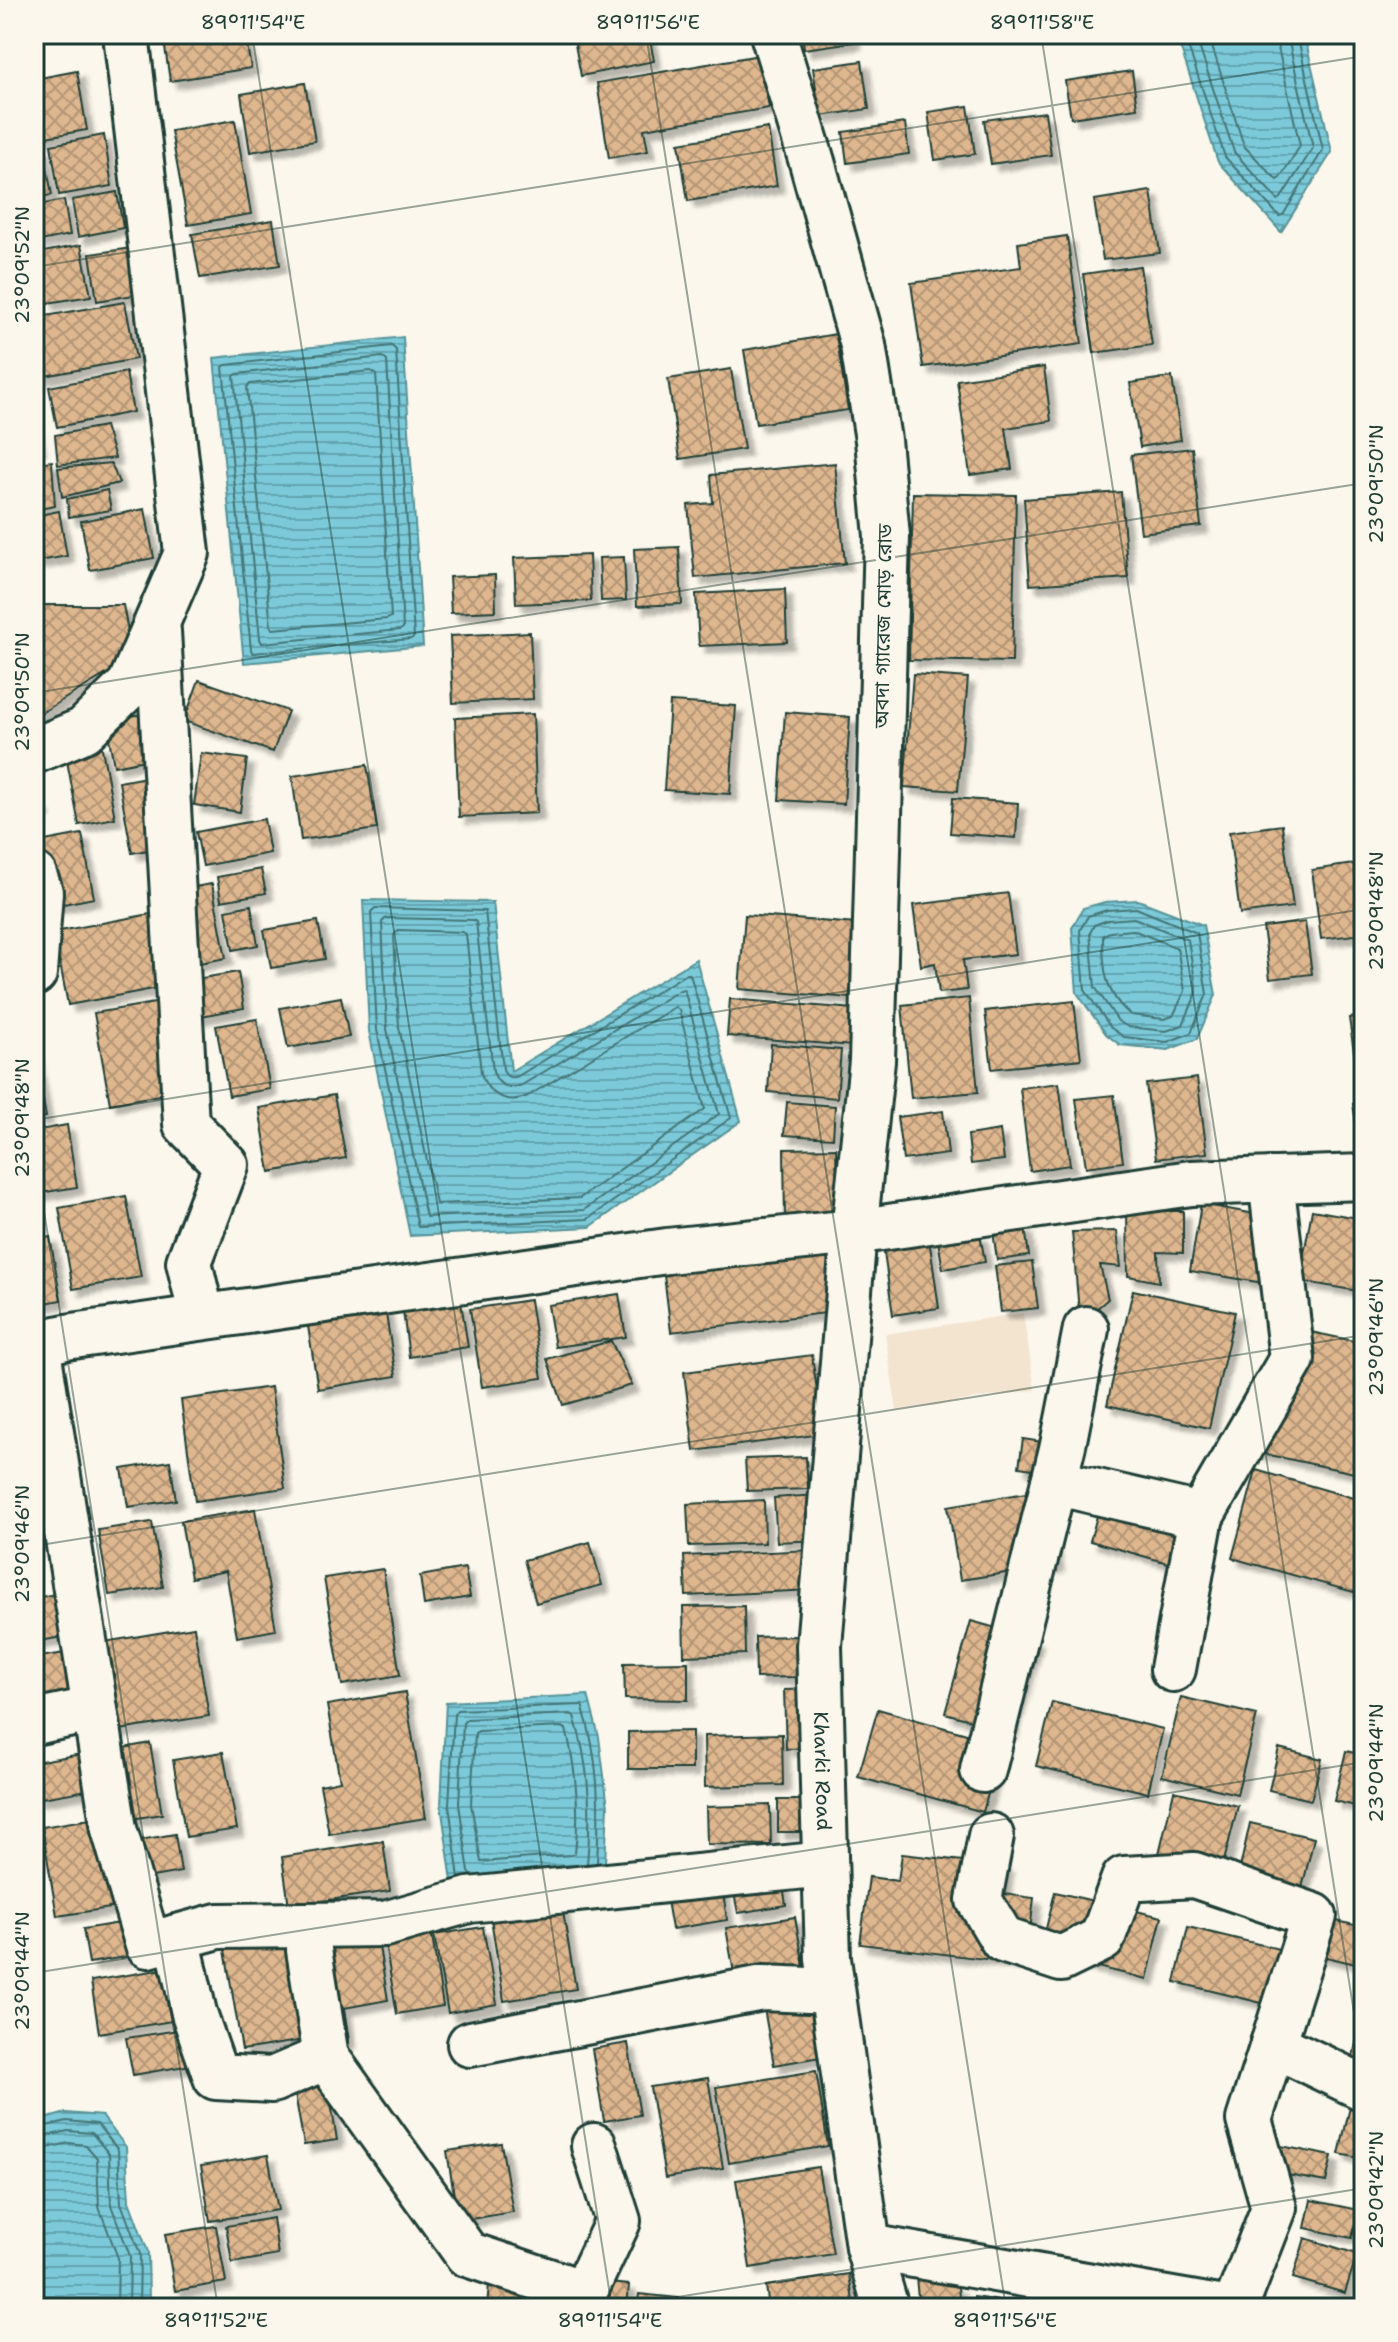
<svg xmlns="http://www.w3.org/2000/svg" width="1398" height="2342" viewBox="0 0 1398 2342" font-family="'Shantell Sans','Noto Sans Bengali',sans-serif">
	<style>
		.built { fill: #f3e4d0 }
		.water { fill: url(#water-rules); stroke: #569297; stroke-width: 2 }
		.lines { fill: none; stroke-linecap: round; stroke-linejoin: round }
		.shore { stroke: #447576; stroke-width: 2 }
		.building { fill: url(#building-cross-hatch); stroke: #1f3d34; stroke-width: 2; filter: url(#shadow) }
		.minor-casing { stroke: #1f3d34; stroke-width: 50 }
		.minor { stroke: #fbf7ec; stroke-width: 44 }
		.ticks { fill: none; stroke: #1f3d34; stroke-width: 2; stroke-opacity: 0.45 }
		.labels { text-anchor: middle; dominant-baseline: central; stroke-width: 8; stroke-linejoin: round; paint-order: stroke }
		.street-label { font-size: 20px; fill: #1f3d34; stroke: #fbf7ec }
		.neatline { fill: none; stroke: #1f3d34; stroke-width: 3 }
		.ticks-label { font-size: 20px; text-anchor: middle; fill: #1f3d34 }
	</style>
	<defs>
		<pattern id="water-rules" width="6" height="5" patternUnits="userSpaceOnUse" patternTransform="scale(2)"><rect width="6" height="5" fill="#7bcad9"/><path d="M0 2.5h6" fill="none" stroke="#64a5b1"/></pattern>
		<pattern id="building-cross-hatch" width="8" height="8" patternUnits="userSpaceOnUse" patternTransform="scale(2)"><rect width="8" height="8" fill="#dfb78f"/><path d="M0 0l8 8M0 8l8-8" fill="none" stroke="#b49676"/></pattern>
		<filter id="shadow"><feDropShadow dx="7" dy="7" stdDeviation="2" flood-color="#0004"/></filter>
	</defs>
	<rect width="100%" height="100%" fill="#fbf7ec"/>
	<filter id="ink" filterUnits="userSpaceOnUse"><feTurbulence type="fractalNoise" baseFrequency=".0125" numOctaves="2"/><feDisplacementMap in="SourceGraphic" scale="16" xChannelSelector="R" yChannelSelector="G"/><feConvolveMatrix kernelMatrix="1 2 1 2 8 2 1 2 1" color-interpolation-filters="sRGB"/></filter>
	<g filter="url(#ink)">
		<path class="built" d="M1023,1313L1035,1390L897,1411L885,1334Z"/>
		<path class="water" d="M1176,34H1304L1332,152L1281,232L1218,162Z
			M403,337L423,646L244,663L214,358Z
			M363,900L493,902L511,1071L696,959L741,1121L590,1227L410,1236L369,1031Z
			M1138,900L1203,925L1216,995L1197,1039L1168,1050L1120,1045L1106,1034L1077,993L1072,928L1083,908L1105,902Z
			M588,1695L599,1737L608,1807L604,1882L454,1895L441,1805L446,1702Z
			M66,2113L102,2116L126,2147L129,2201L148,2252L149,2300L146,2308H34V2122Z"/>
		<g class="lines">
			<path class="shore" d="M1184,34L1225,157L1279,216L1283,215L1323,150L1297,34
				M1195,34L1234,152L1278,200L1281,198L1313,148L1287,34
				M1208,34L1244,146L1277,180L1280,178L1300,146L1275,34
				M392,346L396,350L414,637L411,639L253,653L251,650L223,367L226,365Z
				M382,357L387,361L403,628L400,630L262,643L260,639L234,376L237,374Z
				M371,371L376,374L391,617L387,619L273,629L271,626L247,387L250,384Z
				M375,908L485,911L503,1069C505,1077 511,1079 518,1076L686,974H690L731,1118L588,1219L418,1227L377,1030L371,912Z
				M1136,908L1197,933L1207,994L1191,1033L1167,1042L1124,1037L1111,1028L1085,990L1080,930L1088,916L1107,910Z
				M386,918L473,920L476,922L493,1071C497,1085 508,1091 522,1085L680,990L684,989L719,1114L584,1210L426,1217L387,1029L382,922Z
				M1134,918L1188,940L1197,992L1183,1025L1166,1031L1128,1027L1118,1021L1095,987L1090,933L1094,925L1108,920Z
				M398,930L462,932L466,934L481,1073C487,1095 507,1105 528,1096L675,1007L679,1010L705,1109L580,1198L436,1204L399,1027L394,935Z
				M1133,930L1177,948L1185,991L1173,1016L1164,1019L1131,1015C1104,994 1103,967 1103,935L1110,932Z
				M562,1727L566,1729C576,1768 580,1813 575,1853L572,1855L481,1862L471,1804L475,1733L479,1731Z
				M472,1876L469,1872L459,1804L463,1723L467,1719L571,1714L574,1716C589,1763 592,1815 587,1864
				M459,1878L449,1805L454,1714L457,1710L582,1705C599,1756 600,1810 597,1863
				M34,2129L67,2121L97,2124L118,2150L121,2203L140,2254L139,2308
				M34,2139L68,2131L92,2133L109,2154L111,2205L130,2256L129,2308
				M34,2151L69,2143L86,2145L97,2158L99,2207L118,2258L117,2308"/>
		</g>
		<path class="building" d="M163,34H245L251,68L170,81Z
			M573,34H649L654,61L581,76Z
			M802,34H853L854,42L804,49Z
			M760,55L769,108L644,129L648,151L609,158L597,83Z
			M862,61L869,109L820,116L813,68Z
			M77,71L87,130L34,139V79Z
			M1132,71L1137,108L1071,118L1065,81Z
			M305,83L315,141L250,152L241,94Z
			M968,106L975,154L935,160L928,112Z
			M1045,112L1051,155L991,164L984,120Z
			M235,120L251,214L188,225L171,131Z
			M905,123L909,154L847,163L843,132Z
			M768,128L777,186L688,201L679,143Z
			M104,135L112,186L59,195L51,145Z
			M43,146L52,195L34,198V147Z
			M1151,191L1160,253L1103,260L1094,200Z
			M117,192L123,228L78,237L72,200Z
			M64,200L70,235L35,242L34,206Z
			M273,220L280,265L200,278L192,234Z
			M1067,236L1082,344L923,367L911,283L1021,267L1018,243Z
			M81,245L91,296L47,303L38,253Z
			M132,248L140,294L97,301L90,254Z
			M1140,266L1152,345L1094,353L1083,274Z
			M125,302L136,359L34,378V318Z
			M836,334L848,410L756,424L744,350Z
			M1044,367L1051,421L1006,428L1012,469L970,475L957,380Z
			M731,369L744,449L680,459L668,379Z
			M126,372L133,412L57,427L49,387Z
			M1172,377L1181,440L1140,447L1130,383Z
			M34,422L39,447L34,448Z
			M105,426L115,458L58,465L55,435Z
			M1192,448L1201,526L1141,533L1131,455Z
			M52,461L55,506L34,510V463Z
			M111,463L119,483L62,497L58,468Z
			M835,463L845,563L695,578L688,505L713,503L711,475Z
			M107,490L111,510L69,517L67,499Z
			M1121,492L1128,578L1030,585L1024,499Z
			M913,493L1016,495L1012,662L909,660Z
			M145,509L154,558L90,570L81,521Z
			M59,511L67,556L34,562V516Z
			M679,547L682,604L637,606L634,549Z
			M589,555L591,601L516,604L514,558Z
			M624,557L626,600L601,601L599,558Z
			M495,575L496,611L451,613L449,577Z
			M785,589L787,642L699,646L696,594Z
			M34,605H123L133,658L34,717Z
			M530,632L533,699L453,703L450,636Z
			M913,674L968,678L958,791L904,787Z
			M199,680L288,711L273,752L184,721Z
			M670,702L736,706L730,794L664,790Z
			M162,710L170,755L114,766L106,721Z
			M785,712L850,717L844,804L779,800Z
			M533,714L537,813L459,817L455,718Z
			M101,743L115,818L79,825L65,750Z
			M201,753L247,759L240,812L194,805Z
			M367,765L377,829L301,840L292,776Z
			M162,774L175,845L132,853L119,782Z
			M1364,783V825L1358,784Z
			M34,795L43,809L34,815Z
			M953,798L1018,803L1016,838L950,833Z
			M264,819L270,853L203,866L196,832Z
			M1282,825L1293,907L1240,914L1229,832Z
			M82,834L94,898L38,909L34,889V843Z
			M1354,864L1364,934L1321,939L1312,870Z
			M261,869L266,893L221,901L217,877Z
			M212,884L226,958L184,966L171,891Z
			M1008,893L1016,954L963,960L967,990L939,993L935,963L921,966L913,905Z
			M251,905L258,945L233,950L226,910Z
			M156,913L169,986L68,1005L54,932Z
			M745,915L856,924L850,998L739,989Z
			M318,921L325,959L271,968L264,930Z
			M1305,922L1312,974L1270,979L1263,927Z
			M238,972L244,1008L190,1018L184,981Z
			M341,997L349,1037L288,1048L280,1008Z
			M969,998L978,1092L911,1098L902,1005Z
			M730,999L855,1009L853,1046L727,1036Z
			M1074,1001L1081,1059L992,1069L985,1011Z
			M161,1002L176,1092L110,1104L94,1013Z
			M1364,1016V1093H1360L1349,1018Z
			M257,1019L270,1089L229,1096L216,1026Z
			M771,1044L841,1050L837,1098L768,1092Z
			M34,1049L46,1117L34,1119Z
			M1197,1078L1207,1153L1156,1159L1146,1084Z
			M1059,1083L1070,1165L1030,1171L1020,1088Z
			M334,1095L346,1158L270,1172L259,1108Z
			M1114,1095L1123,1162L1086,1167L1076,1099Z
			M787,1102L835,1106L833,1138L784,1135Z
			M1364,1103V1162H1362L1353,1104Z
			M943,1111L948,1154L903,1160L897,1117Z
			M67,1125L77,1187L34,1194V1131Z
			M1000,1130L1004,1160L971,1164L968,1135Z
			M836,1148L838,1224L785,1225L784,1149Z
			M126,1196L141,1277L73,1289L59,1208Z
			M1201,1204L1282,1219L1270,1284L1190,1271Z
			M1312,1210L1364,1219V1292L1299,1281Z
			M1127,1211H1183V1253L1158,1252L1159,1282L1128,1276Z
			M1025,1227L1029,1256L997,1260L993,1231Z
			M1117,1231L1121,1267L1100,1265L1108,1299L1080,1323L1072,1232Z
			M980,1234L985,1262L943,1269L938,1241Z
			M50,1237L61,1300L34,1305V1240Z
			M929,1238L939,1308L893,1315L883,1246Z
			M826,1246L834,1312L671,1332L663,1267Z
			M1032,1262L1038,1308L1001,1312L995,1266Z
			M1133,1290L1235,1312L1209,1428L1107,1405Z
			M619,1294L626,1337L555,1347L548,1305Z
			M530,1300L542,1378L482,1387L470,1309Z
			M461,1302L468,1347L409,1357L403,1311Z
			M385,1308L396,1376L318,1389L307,1320Z
			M1282,1326L1364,1343V1475L1255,1452Z
			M611,1341L632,1385L563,1405L547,1359Z
			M812,1355L823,1434L694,1451L684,1372Z
			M271,1387L285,1488L195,1501L181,1400Z
			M1023,1439L1049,1443L1046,1471L1019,1467Z
			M806,1457L808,1489L747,1491L745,1459Z
			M170,1461L176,1500L128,1507L122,1469Z
			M34,1464L53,1511L34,1514Z
			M1256,1470L1364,1501V1595L1232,1558Z
			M1106,1484L1205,1512L1189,1569L1090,1541Z
			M1044,1490L1057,1565L960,1580L948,1506Z
			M817,1495L819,1540L777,1542L774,1498Z
			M764,1500L765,1543L689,1546L687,1504Z
			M255,1509L276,1630L237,1637L226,1571L191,1578L181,1521Z
			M152,1522L163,1587L109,1595L98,1530Z
			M590,1542L602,1585L536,1603L524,1560Z
			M810,1550L813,1590L686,1596L684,1556Z
			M465,1568L470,1597L424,1605L420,1576Z
			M383,1569L400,1675L342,1685L324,1578Z
			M61,1593L68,1636L34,1642V1598Z
			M744,1606L745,1654L684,1656L683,1607Z
			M971,1621L1036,1639L1010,1731L945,1713Z
			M194,1627L209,1716L113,1731L98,1643Z
			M796,1636L797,1677L756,1678L755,1637Z
			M65,1653L72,1696L34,1703V1658Z
			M688,1662V1700L625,1699L624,1663Z
			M809,1689L811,1748L786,1749L784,1690Z
			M405,1692L426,1818L329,1834L320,1785L340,1781L327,1705Z
			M1181,1697L1257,1715L1237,1794L1162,1776Z
			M1052,1702L1163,1729L1148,1793L1036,1766Z
			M878,1709L1002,1744L983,1812L858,1777Z
			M692,1731V1769H628V1732Z
			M782,1734L783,1785L705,1787L704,1736Z
			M150,1743L162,1814L119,1821L108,1751Z
			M1279,1748L1322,1759L1311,1800L1269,1790Z
			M1346,1751L1364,1755V1808L1334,1801Z
			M223,1752L237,1829L186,1837L173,1760Z
			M88,1753L94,1789L36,1799L34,1762Z
			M1174,1791L1238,1806L1219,1881L1156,1866Z
			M778,1800H807L808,1832H778Z
			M770,1805L771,1845L707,1844L706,1807Z
			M102,1817L117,1907L57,1916L42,1827Z
			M1250,1823L1314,1838L1299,1901L1236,1886Z
			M175,1834L181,1872L135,1880L128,1842Z
			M383,1841L390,1891L289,1906L282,1857Z
			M902,1854L1006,1866L1003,1894L1034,1898L1026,1964L860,1944L869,1877L898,1881Z
			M782,1880L786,1905L738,1913L733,1888Z
			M722,1885L727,1920L672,1929L666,1895Z
			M1055,1892L1162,1917L1147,1979L1040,1953Z
			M560,1894L576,1989L504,2001L489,1906Z
			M1314,1916L1364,1927V1966L1305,1952Z
			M795,1917L805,1972L736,1984L726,1928Z
			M132,1921L137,1955L89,1963L83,1929Z
			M483,1927L497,2004L448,2013L434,1935Z
			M1188,1927L1283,1950L1270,2005L1175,1982Z
			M431,1930L443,2006L397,2014L384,1938Z
			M377,1935L388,2000L344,2008L349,2041L315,2046L298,1948Z
			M287,1939L304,2040L242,2050L225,1950Z
			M182,1966L190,2018L99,2033L91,1981Z
			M814,1982L826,2056L774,2065L761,1991Z
			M1363,2016L1364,2017V2091L1345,2087Z
			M185,2029L191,2065L133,2075L126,2038Z
			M628,2043L640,2115L604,2121L592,2049Z
			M324,2060L337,2140L304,2145L290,2066Z
			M816,2071L828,2146L729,2163L716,2087Z
			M708,2078L723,2168L665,2178L650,2087Z
			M1350,2107L1364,2110V2159L1339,2154Z
			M501,2143L513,2212L458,2221L447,2151Z
			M1276,2145L1332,2156L1326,2182L1271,2172Z
			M268,2155L278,2210L210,2221L201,2166Z
			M818,2167L833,2254L750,2268L736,2180Z
			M1311,2200L1358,2210L1352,2238L1305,2228Z
			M273,2218L278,2255L232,2263L226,2226Z
			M216,2226L226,2282L175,2291L165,2234Z
			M1305,2238L1357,2254L1345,2293L1293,2278Z
			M490,2272L568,2308H487Z
			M849,2274L854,2308H769L766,2286Z
			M916,2277L958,2287L960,2308H919Z
			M577,2280L629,2285L627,2308H574Z
			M639,2294L687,2299L686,2308H637Z
			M974,2297L1045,2308H975Z"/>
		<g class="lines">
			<defs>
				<g id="minor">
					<path id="s1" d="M773,34L812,162L863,345L878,440L887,536L872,1061L854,1232L819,1646L828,1959L868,2247L886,2308"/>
					<path d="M158,631L186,1124L226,1165L189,1262L202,1317"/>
					<path d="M34,751L84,730L130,685L187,553L126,34"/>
					<path d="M34,875L40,892L34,973"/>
					<path d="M34,1344L66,1337L667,1251L854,1232L1191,1183L1364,1177"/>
					<path d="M37,1344L114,1829L148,1945L218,1926L385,1924L469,1900L825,1864"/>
					<path d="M1054,1482L1201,1516"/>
					<path d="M1173,1669L1201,1516L1292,1359L1271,1180"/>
					<path d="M34,1722L77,1713"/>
					<path d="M983,1770L1063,1445L1086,1329"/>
					<path d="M991,1836L979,1900L1003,1940L1061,1959L1102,1939L1124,1879L1194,1875L1314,1916L1249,2120L1274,2208L1235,2308"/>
					<path d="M177,1937L194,2013L216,2077L272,2080L326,2057L309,1950"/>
					<path d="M470,2044L763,1988L832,1991"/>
					<path d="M1273,2044L1364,2088"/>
					<path d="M326,2057L467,2254L584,2293L618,2221L594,2146"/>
					<path d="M868,2247L1218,2308"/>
				</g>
			</defs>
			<use href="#minor" class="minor-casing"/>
			<use href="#minor" class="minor"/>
		</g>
	</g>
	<path class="ticks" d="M252,34L612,2308M646,34L1006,2308M1041,34L1364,2076M34,267L1364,56M34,693L1364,483M34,1120L1364,909M34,1148L218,2308M34,1546L1364,1335M34,1973L1364,1762M608,2308L1364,2188"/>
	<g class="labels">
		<g class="street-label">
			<text transform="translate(883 626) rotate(-89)">অবদা গ্যারেজ মোড় রোড</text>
			<text stroke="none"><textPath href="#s1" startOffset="1754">Kharki Road</textPath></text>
		</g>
	</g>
	<rect width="1398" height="2342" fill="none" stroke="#fbf7ec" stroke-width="88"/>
	<rect x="44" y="44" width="1310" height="2254" class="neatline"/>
	<g class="ticks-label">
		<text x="253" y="29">89°11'54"E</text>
		<text x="648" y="29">89°11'56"E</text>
		<text x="1042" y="29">89°11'58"E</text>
		<text transform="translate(22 265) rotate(-90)" y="7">23°09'52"N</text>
		<text transform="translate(1376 484) rotate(-90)" y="7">23°09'50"N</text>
		<text transform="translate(22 692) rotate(-90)" y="7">23°09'50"N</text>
		<text transform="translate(1376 911) rotate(-90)" y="7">23°09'48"N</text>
		<text transform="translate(22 1118) rotate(-90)" y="7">23°09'48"N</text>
		<text transform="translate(1376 1337) rotate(-90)" y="7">23°09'46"N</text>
		<text transform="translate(22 1544) rotate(-90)" y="7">23°09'46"N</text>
		<text transform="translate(1376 1763) rotate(-90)" y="7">23°09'44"N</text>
		<text transform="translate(22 1971) rotate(-90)" y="7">23°09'44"N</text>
		<text transform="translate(1376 2190) rotate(-90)" y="7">23°09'42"N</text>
		<text x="216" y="2327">89°11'52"E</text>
		<text x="610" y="2327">89°11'54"E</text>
		<text x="1005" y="2327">89°11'56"E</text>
	</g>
</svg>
